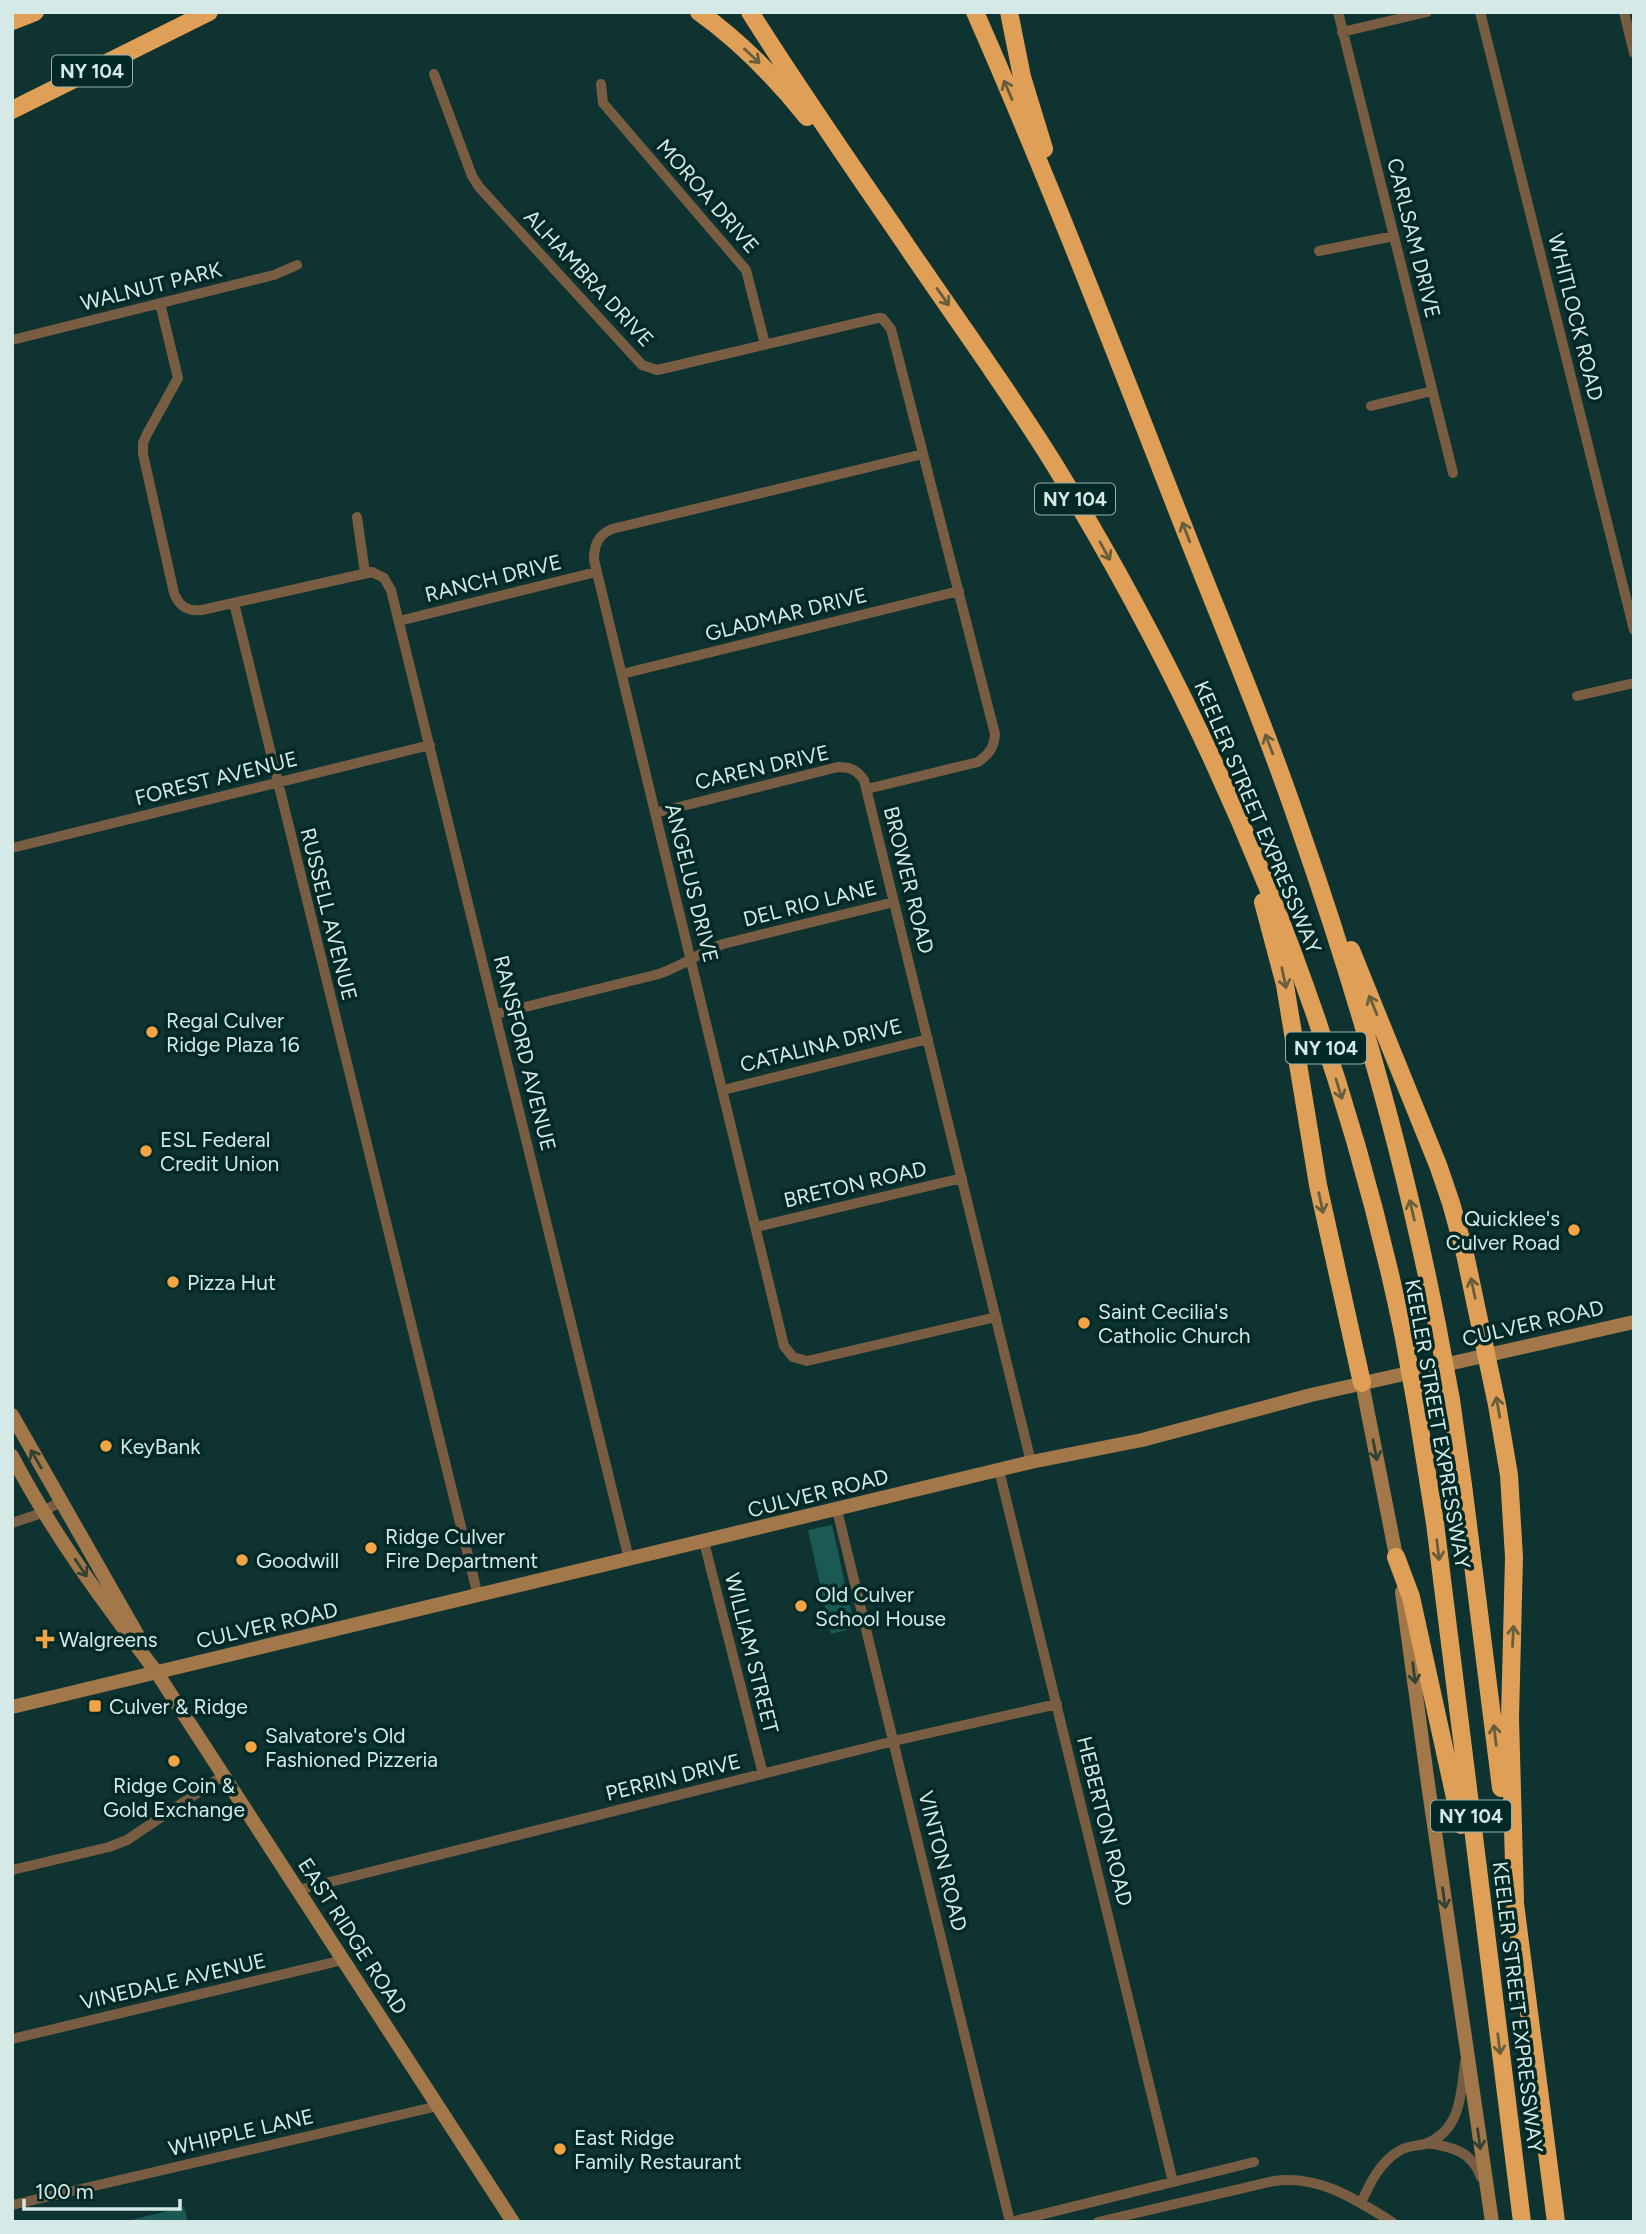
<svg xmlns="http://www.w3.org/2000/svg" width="1646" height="2234" viewBox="0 0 1646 2234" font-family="Figtree,sans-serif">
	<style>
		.green { fill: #1b5955 }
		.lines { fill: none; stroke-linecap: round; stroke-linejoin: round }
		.street { stroke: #785d42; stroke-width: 10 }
		.secondary { stroke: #a2784b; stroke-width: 14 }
		.highway { stroke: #e09f56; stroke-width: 18 }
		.highway-bridge { stroke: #e09f56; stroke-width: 18 }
		.oneway { stroke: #665e3c }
		.oneway2 { stroke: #324131 }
		.poi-dot { fill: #f4a443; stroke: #022926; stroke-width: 2.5 }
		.labels { text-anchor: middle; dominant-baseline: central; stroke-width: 7; stroke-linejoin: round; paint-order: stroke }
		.shield { fill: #022926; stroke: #96afac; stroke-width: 2 }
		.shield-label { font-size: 19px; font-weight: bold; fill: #d5e9e6 }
		.street-label { font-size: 21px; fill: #d5e9e6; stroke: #022926 }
		.poi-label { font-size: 21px; fill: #d5e9e6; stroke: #022926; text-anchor: start }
	</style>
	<rect width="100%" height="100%" fill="#0e3330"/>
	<path class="green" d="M832,1525L855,1628L831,1634L808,1530Z
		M184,2207L188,2222H123Z"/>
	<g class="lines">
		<path class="street" d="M1338,12L1453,473
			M1480,12L1634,630
			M1624,12L1634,53
			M1342,32L1427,12
			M434,74L472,176L479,187L642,365L657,370L666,368L878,318H882L891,329L995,734C994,748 989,754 978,762L867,789
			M601,84L603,103L746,270L765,344
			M1319,251L1394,236
			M160,303L178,378L147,434L143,443V454L174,593C179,606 187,612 202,610L372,572L384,578L391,590L629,1559
			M12,340L274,275L297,265
			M1371,406L1432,391
			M923,454L612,529C598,535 594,545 594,560L784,1346L793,1357L807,1361L996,1317
			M357,517L365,573
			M234,603L478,1596
			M399,621L596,572
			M622,674L959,591
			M1577,696L1634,683
			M655,813L838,767C850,767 857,770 864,780L1031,1462
			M12,848L430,745
			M496,1014L659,974C682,966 701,952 723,944L894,902
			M723,1090L928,1039
			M756,1227L962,1178
			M999,1470L1173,2182
			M837,1510L1010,2222
			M12,1523L36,1515L62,1501
			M704,1542L763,1774
			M12,1870L109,1847L127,1840L224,1775
			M298,1890L894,1741L1057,1704
			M12,2039L343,1960
			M1427,2143C1452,2147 1472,2151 1481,2177
			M1361,2203C1370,2183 1380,2162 1399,2151C1406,2146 1416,2146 1425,2144C1461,2131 1461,2094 1465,2062
			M12,2205L438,2106
			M1011,2222L1254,2162
			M1098,2222L1274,2181C1320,2175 1355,2199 1392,2222"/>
		<path class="secondary" d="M1362,1383L1398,1566
			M12,1415L137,1634
			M12,1456C52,1533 104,1603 157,1673L513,2222
			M1402,1592L1428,1784L1492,2222
			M12,1707L1031,1462L1142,1440L1311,1395L1634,1322"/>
		<path class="highway" d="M699,12C741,42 775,77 807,117
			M750,12C799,90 852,166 904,242C954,316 1007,388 1054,464C1218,731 1339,1026 1403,1333
			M975,12C1051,185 1119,362 1188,538C1226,634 1266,729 1299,826C1356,989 1404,1155 1437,1325
			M1009,12L1022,77L1044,149
			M12,21L35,12
			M12,110L209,12
			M1263,902L1285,985L1318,1185L1362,1383
			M1351,950L1438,1165L1451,1203L1465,1254L1497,1405L1509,1475L1514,1557L1510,1718L1515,1900
			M1451,1400L1463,1485L1501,1788
			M1417,1410L1435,1523L1522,2222
			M1396,1557L1411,1597L1461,1825
			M1513,1888L1556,2222"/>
		<path class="highway-bridge" d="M1437,1325L1451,1400
			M1403,1333L1417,1410"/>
	</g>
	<defs><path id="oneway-shaft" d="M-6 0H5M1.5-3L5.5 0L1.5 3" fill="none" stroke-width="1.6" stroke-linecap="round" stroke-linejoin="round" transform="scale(1.75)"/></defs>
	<g class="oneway">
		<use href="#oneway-shaft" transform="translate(752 56) rotate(43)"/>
		<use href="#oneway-shaft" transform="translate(1008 90) rotate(-113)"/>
		<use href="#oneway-shaft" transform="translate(943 297) rotate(55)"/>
		<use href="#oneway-shaft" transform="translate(1186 532) rotate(-111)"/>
		<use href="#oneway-shaft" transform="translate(1105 551) rotate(61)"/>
		<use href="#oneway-shaft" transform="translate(1269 744) rotate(-111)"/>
		<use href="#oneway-shaft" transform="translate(1284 978) rotate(78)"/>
		<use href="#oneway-shaft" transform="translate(1373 1005) rotate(-112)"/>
		<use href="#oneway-shaft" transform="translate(1339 1089) rotate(73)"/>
		<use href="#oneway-shaft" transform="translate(1321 1203) rotate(78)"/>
		<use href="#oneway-shaft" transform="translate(1412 1210) rotate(-103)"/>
		<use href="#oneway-shaft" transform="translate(1473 1288) rotate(-102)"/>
		<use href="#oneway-shaft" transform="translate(1498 1407) rotate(-100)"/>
		<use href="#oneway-shaft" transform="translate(1438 1550) rotate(83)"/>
		<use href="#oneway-shaft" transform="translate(1513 1636) rotate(-87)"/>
		<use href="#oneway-shaft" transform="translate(1495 1735) rotate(-97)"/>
		<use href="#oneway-shaft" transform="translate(1499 2044) rotate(83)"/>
	</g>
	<g class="oneway2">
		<use href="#oneway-shaft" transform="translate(1375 1450) rotate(79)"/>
		<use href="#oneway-shaft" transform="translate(36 1459) rotate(-120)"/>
		<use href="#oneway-shaft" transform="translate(81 1568) rotate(56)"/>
		<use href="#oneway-shaft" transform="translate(1414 1673) rotate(83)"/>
		<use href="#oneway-shaft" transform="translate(1444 1898) rotate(82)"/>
		<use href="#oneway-shaft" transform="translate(1479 2139) rotate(82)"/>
	</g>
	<g class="poi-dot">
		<circle cx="152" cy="1032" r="7"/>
		<circle cx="146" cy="1151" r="7"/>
		<circle cx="1574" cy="1230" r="7"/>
		<circle cx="173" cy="1282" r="7"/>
		<circle cx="1084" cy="1323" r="7"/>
		<circle cx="106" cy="1446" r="7"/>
		<circle cx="371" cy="1548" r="7"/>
		<circle cx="242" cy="1560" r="7"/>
		<circle cx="801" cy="1606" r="7"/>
		<path d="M41.5 1628.5h7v7h7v7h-7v7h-7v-7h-7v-7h7z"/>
		<rect x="88" y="1699" width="14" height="14" rx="3.5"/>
		<circle cx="251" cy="1747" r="7"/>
		<circle cx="174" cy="1761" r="7"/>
		<circle cx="560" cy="2149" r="7"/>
	</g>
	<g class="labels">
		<g class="shield">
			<rect x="52" y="55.5" width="80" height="31" rx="5"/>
			<rect x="1035" y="483.5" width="80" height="31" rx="5"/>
			<rect x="1286" y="1032.5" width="80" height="31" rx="5"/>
			<rect x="1431" y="1800.5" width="80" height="31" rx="5"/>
		</g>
		<g class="shield-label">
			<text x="92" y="71">NY 104</text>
			<text x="1075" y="499">NY 104</text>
			<text x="1326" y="1048">NY 104</text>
			<text x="1471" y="1816">NY 104</text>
		</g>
		<g class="street-label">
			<text transform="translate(708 196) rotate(49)">MOROA DRIVE</text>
			<text transform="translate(1414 238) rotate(76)">CARLSAM DRIVE</text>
			<text transform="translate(589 278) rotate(47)">ALHAMBRA DRIVE</text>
			<text transform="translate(151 286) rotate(-14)">WALNUT PARK</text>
			<text transform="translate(1576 317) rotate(76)">WHITLOCK ROAD</text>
			<text transform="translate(493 578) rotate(-14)">RANCH DRIVE</text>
			<text transform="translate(786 614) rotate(-14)">GLADMAR DRIVE</text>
			<text transform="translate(762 767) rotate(-13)">CAREN DRIVE</text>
			<text transform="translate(216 778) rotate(-14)">FOREST AVENUE</text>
			<text transform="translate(1258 817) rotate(67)">KEELER STREET EXPRESSWAY</text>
			<text transform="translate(909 880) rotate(76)">BROWER ROAD</text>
			<text transform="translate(692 883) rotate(76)">ANGELUS DRIVE</text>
			<text transform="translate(810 903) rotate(-14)">DEL RIO LANE</text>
			<text transform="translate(329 914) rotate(76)">RUSSELL AVENUE</text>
			<text transform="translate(821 1045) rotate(-14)">CATALINA DRIVE</text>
			<text transform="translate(525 1053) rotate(76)">RANSFORD AVENUE</text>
			<text transform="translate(855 1184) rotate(-13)">BRETON ROAD</text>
			<text transform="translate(1533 1323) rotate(-13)">CULVER ROAD</text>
			<text transform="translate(1438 1424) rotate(80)">KEELER STREET EXPRESSWAY</text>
			<text transform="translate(818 1493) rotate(-14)">CULVER ROAD</text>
			<text transform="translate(267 1625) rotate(-13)">CULVER ROAD</text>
			<text transform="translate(752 1653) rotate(76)">WILLIAM STREET</text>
			<text transform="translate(673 1777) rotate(-14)">PERRIN DRIVE</text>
			<text transform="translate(1105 1821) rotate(76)">HEBERTON ROAD</text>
			<text transform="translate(943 1861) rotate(76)">VINTON ROAD</text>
			<text transform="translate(353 1936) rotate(57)">EAST RIDGE ROAD</text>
			<text transform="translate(173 1981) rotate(-13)">VINEDALE AVENUE</text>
			<text transform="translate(1518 2007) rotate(83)">KEELER STREET EXPRESSWAY</text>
			<text transform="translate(241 2132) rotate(-13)">WHIPPLE LANE</text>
		</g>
		<g class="poi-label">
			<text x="166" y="1020">Regal Culver<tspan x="166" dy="24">Ridge Plaza 16</tspan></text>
			<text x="160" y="1139">ESL Federal<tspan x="160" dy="24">Credit Union</tspan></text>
			<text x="1560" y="1218" text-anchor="end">Quicklee's<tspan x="1560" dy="24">Culver Road</tspan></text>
			<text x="187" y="1282">Pizza Hut</text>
			<text x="1098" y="1311">Saint Cecilia's<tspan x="1098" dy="24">Catholic Church</tspan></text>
			<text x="120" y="1446">KeyBank</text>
			<text x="385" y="1536">Ridge Culver<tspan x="385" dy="24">Fire Department</tspan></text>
			<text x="256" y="1560">Goodwill</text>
			<text x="815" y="1594">Old Culver<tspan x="815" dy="24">School House</tspan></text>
			<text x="59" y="1639">Walgreens</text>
			<text x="109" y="1706">Culver &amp; Ridge</text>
			<text x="265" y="1735">Salvatore's Old<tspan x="265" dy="24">Fashioned Pizzeria</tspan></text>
			<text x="174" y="1785" text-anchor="middle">Ridge Coin &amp;<tspan x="174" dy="24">Gold Exchange</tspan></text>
			<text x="574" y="2137">East Ridge<tspan x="574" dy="24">Family Restaurant</tspan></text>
		</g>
	</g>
	<rect width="1646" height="2234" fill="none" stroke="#d5e9e6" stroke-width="28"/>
	<path d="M24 2199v10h156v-10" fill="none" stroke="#d5e9e6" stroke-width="3.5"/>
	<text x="35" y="2199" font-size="21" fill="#d5e9e6" stroke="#022926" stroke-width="5" paint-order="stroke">100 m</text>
</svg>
